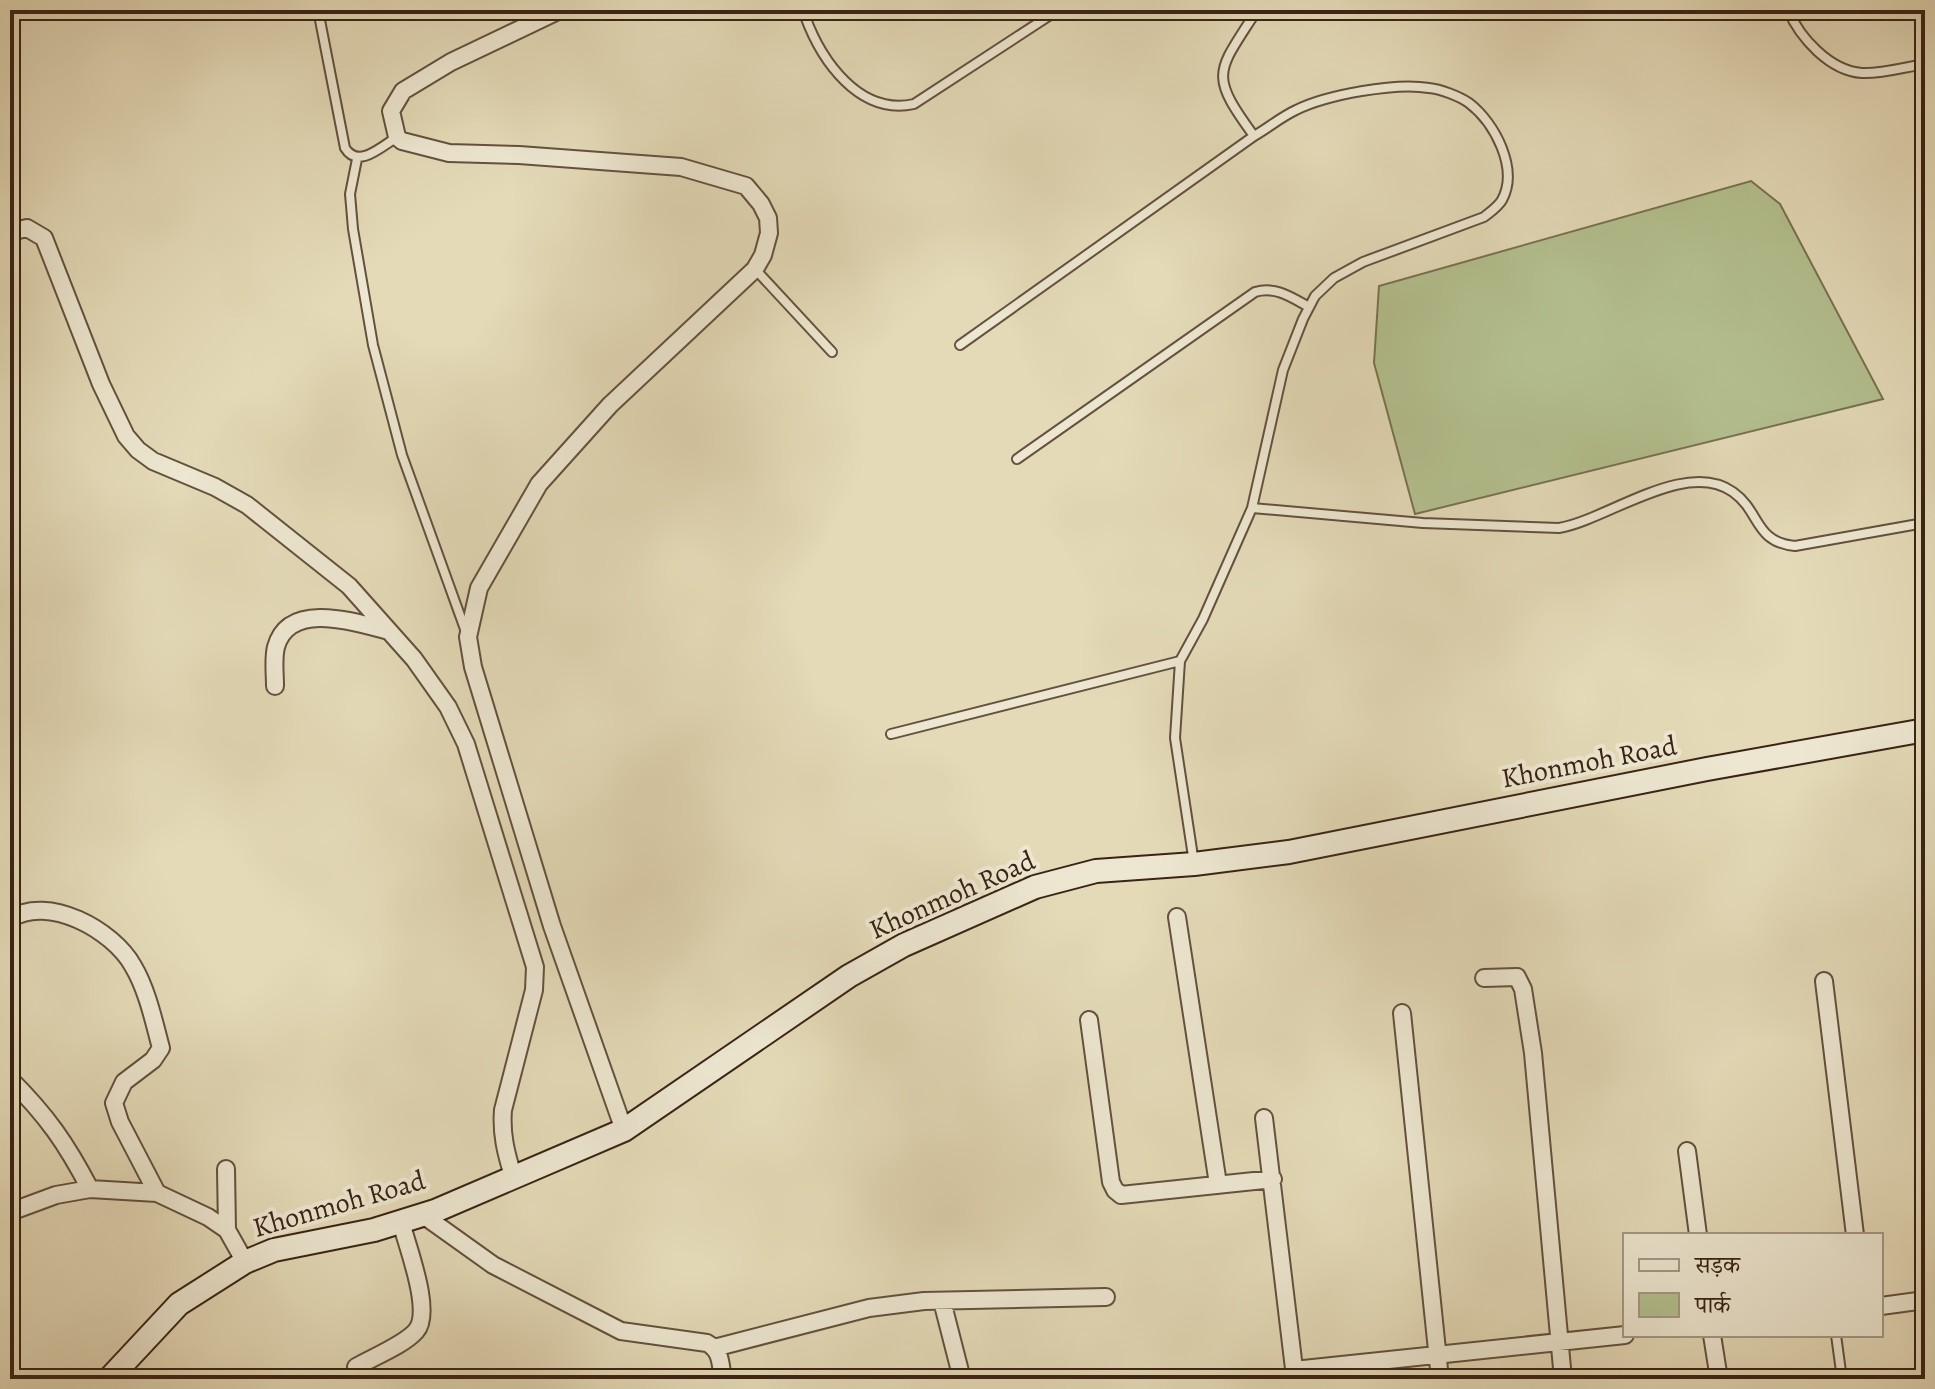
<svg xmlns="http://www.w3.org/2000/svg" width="1935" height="1389" viewBox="0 0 1935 1389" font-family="Alegreya,'Noto Serif Devanagari',serif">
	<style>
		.green { fill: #b4c08f; stroke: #777252; stroke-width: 2 }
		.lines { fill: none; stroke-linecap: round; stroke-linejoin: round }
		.lane-casing { stroke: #64513e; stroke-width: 12 }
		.street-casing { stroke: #64513e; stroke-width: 20 }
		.secondary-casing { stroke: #3a2315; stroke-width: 26 }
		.lane { stroke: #ede7d1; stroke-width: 8 }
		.street { stroke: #ede7d1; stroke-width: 16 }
		.secondary { stroke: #ede7d1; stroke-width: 22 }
		.labels { text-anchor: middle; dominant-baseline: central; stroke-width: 8; stroke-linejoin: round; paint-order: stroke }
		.street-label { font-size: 28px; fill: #3a2315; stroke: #ede7d1 }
	</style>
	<rect width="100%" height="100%" fill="#e4dab8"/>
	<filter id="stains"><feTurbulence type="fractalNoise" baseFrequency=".0025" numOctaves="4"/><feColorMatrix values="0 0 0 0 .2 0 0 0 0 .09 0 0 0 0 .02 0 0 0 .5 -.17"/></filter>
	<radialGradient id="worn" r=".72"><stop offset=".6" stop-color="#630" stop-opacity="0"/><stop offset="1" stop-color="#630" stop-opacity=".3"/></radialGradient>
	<path class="green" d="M1751,181L1780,204L1883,399L1415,514L1374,363L1379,286Z"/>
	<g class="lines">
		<defs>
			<path id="lane" d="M318,10L345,148C358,169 381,147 397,137
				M1788,10C1800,38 1830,71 1862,73C1882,74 1905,67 1925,64
				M805,16C821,60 859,116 914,104L1058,10
				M1254,136C1208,73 1217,73 1257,10
				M357,159L350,194L353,229L373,345L402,455L466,632
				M755,269L832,352
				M960,345L1254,136C1268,128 1281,117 1296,110C1326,95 1396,82 1429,88C1440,89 1459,96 1469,103C1495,123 1519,169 1502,200C1498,207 1490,212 1484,217L1363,262L1334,278L1315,296L1303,319L1283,370L1252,508L1203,619L1180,661L1175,738L1194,863
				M1017,459L1255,292C1276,286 1291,297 1309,307
				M1252,508L1423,523L1559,528C1607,520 1686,458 1733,492C1761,512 1754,542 1795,546L1924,523
				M891,734L1180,661
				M1836,1335L1842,1379"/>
			<path id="street" d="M560,10L451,62L403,91L391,111L397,137L402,141L449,153L519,155L681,167L746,186L761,204L768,218L769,233L763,255L755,269L610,405L539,484L479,588L468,637L473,667L552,926L624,1130
				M10,232L27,228L44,238L101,384L126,436L138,450L153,461L215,487L247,505L349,586L414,659L448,707L466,744L535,967L534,990L503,1110C501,1134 506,1153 513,1176
				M275,686C275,673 273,659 276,647C289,599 358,623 389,631
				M1177,917L1218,1184
				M10,919C48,894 113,930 133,966C147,989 154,1022 161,1048L153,1060L124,1082L114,1103L120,1122L157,1193
				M1484,978L1517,977L1523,989L1533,1053L1563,1379
				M1824,981L1855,1235
				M1402,1013L1440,1379
				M1089,1020L1111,1182L1115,1190L1121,1195L1273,1179
				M10,1079C47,1116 66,1143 90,1189
				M1264,1118L1295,1377
				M1687,1151L1698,1235
				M226,1169L227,1230
				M10,1212L56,1195L90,1189L157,1193L208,1217L227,1230L245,1262
				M423,1215L493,1265L621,1331L707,1343C722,1351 720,1364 723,1379
				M942,1301L962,1379
				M1881,1306L1925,1300
				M1712,1335L1719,1379
				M714,1348L869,1308L924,1301L1106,1297
				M356,1367C373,1357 404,1345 416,1331C433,1312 407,1246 401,1222
				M1294,1370L1625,1335"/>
			<path id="secondary" d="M109,1379L179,1304L245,1262L274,1250L374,1230L435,1211L624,1130L849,976L904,945L1035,887L1096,871L1194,864L1289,852L1707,769L1925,730"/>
		</defs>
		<use href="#lane" class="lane-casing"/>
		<use href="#street" class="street-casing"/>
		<use href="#secondary" class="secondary-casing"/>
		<use href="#lane" class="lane"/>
		<use href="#street" class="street"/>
		<use href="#secondary" class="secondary"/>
	</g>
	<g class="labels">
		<g class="street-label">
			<text transform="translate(1589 762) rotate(-11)">Khonmoh Road</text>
			<text transform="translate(952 895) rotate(-24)">Khonmoh Road</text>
			<text transform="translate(339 1204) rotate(-16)">Khonmoh Road</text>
		</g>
	</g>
	<rect width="1935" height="1389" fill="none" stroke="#e4dab8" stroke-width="40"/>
	<rect x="12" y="12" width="1911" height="1365" fill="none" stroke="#3a2315" stroke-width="4"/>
	<rect x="20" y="20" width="1895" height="1349" fill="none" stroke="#3a2315" stroke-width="2"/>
	<rect x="1623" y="1233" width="260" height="104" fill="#ede7d1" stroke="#a59986" stroke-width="2"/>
	<rect x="1639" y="1259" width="40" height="12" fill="#ede7d1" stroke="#a59986" stroke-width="2"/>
	<text x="1695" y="1273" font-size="24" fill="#3a2315">सड़क</text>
	<rect x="1639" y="1293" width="40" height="24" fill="#b4c08f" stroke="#a59986" stroke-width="2"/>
	<text x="1695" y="1313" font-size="24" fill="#3a2315">पार्क</text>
	<rect width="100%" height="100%" filter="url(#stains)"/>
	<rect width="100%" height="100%" fill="url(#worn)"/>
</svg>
